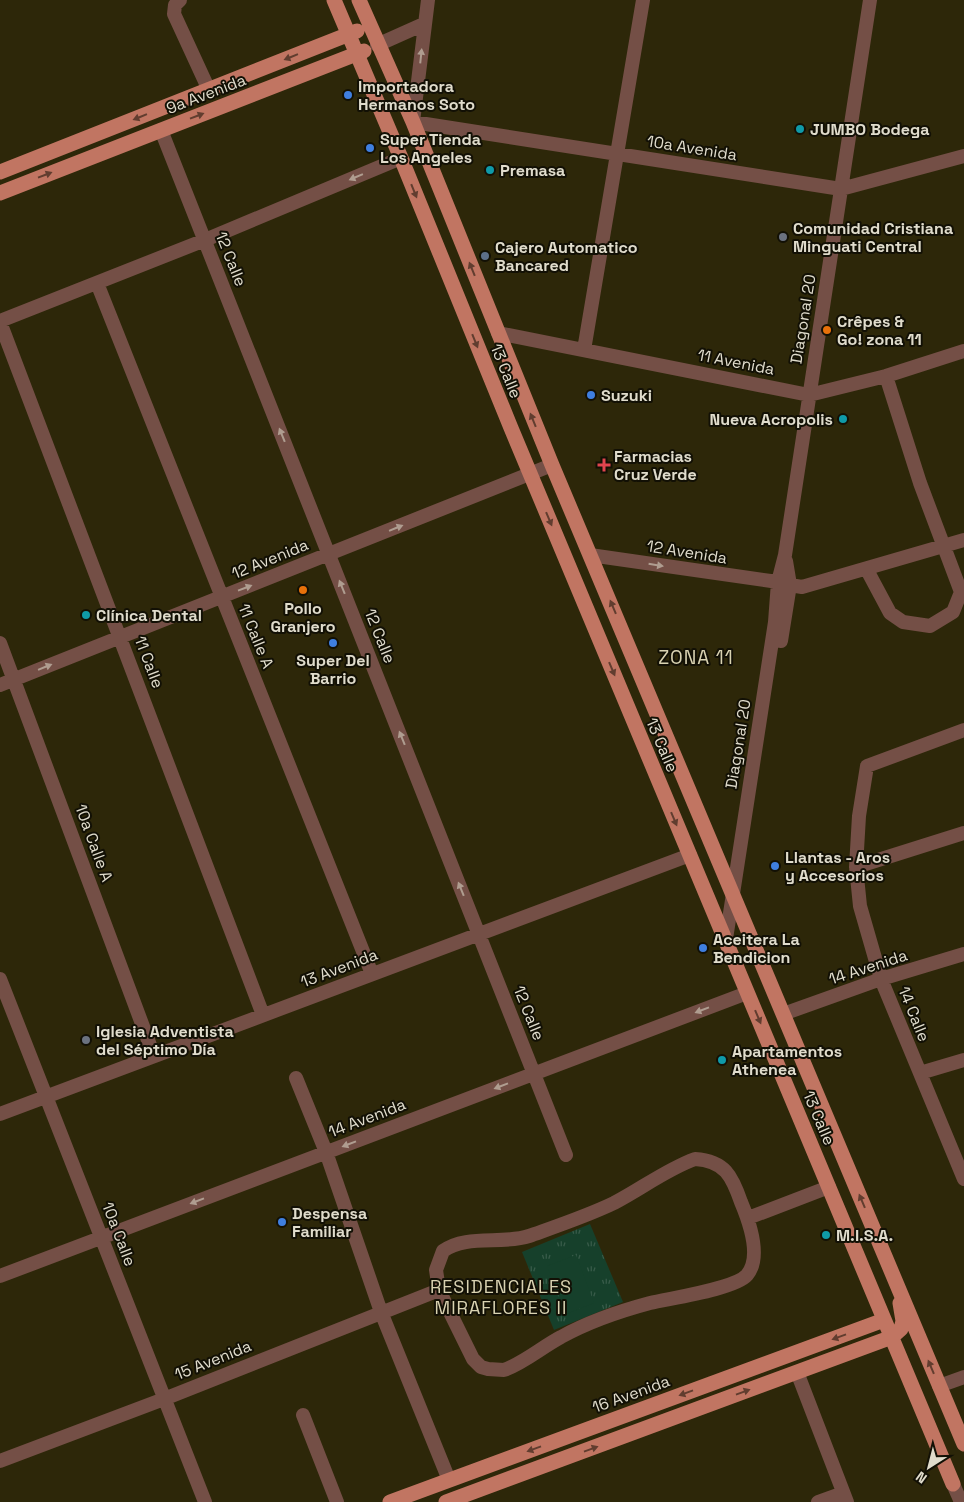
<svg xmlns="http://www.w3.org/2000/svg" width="964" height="1502" viewBox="0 0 964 1502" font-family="'Space Grotesk',sans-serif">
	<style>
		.grass { fill: url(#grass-tufts) }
		.green { fill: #16402b }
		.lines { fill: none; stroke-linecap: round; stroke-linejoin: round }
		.minor { stroke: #744f46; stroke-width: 14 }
		.major { stroke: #c17562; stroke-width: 15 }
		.oneway { fill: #af9d90 }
		.oneway2 { fill: #613d2f }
		.shop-dot { fill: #3f7fe0; stroke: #121005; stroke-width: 2 }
		.culture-dot { fill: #0f9aa8; stroke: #121005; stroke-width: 2 }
		.worship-dot { fill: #6b7280; stroke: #121005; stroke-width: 2 }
		.service-dot { fill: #5c6f8a; stroke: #121005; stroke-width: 2 }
		.food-dot { fill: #e8710a; stroke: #121005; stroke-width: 2 }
		.health-dot { fill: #e0444e; stroke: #121005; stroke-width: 2 }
		.labels { text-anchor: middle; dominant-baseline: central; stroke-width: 4; stroke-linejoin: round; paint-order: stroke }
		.poi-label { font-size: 16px; font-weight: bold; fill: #e0dccc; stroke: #121005; text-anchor: start }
		.street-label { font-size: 16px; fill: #e0dccc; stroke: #121005 }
		.neighbourhood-label { font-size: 18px; letter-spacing: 1px; fill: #d9d2b1; stroke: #121005 }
		.quarter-label { font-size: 19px; letter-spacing: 1px; fill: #d9d2b1; stroke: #121005 }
	</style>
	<defs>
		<pattern id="grass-tufts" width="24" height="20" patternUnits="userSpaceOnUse" patternTransform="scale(1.25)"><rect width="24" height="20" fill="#16402b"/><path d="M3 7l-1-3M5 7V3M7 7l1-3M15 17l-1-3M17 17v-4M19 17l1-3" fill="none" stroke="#385b49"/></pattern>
	</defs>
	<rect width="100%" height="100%" fill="#2d2709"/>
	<path class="grass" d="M590,1224L623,1302L554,1330L522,1252Z"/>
	<path class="green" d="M576,1255L594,1303L566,1314L547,1266Z"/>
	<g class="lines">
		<path class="minor" d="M180,0L175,5L174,14L209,90
			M428,0L413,122L841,189L964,156
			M377,45L424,24
			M161,130L566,1155
			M97,283L372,974
			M0,321L205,240L401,158
			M0,322L263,1015
			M498,333L809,395L886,376L964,351
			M584,350L643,0
			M590,555L778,582
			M867,570L890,613L903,622L930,626L953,612L961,592L920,483L886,376
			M790,585L802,587L964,540
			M781,641L790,585L786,561
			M0,643L154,1056
			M0,685L552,465
			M964,730L867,766L859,816L856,867L860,906L881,979L964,1179
			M856,867L964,833
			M726,939L775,622L778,582L785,555L870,0
			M0,979L205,1502
			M783,1014L881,979L964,954
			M920,1073L964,1060
			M296,1078L326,1152L381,1312L449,1480
			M0,1114L690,855
			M695,1159C725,1161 732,1176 741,1202C749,1221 762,1257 747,1275C735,1289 671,1298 650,1303C620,1311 588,1322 561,1337C542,1347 524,1363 504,1370L488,1369L481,1367L473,1359L439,1290L436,1270L443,1251C466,1234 502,1245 529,1236C557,1226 587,1216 614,1203C641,1189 667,1169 695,1159Z
			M748,1218L829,1187
			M0,1276L747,993
			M797,1372L847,1502
			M939,1386L964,1377
			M303,1415L337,1502
			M0,1461L164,1399L439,1290
			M953,1484L961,1502
			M818,1502L843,1493"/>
		<path class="major" d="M334,0L401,158L511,428L953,1484
			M359,0L413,122L552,465L964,1444
			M0,172L357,31
			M0,193L364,51
			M390,1502L884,1320
			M446,1502L892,1337L901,1329L903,1321L900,1303"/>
	</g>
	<defs><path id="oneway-solid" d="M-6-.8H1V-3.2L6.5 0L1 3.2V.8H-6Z" transform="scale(1.25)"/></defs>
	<g class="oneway">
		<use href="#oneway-solid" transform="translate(421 56) rotate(-84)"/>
		<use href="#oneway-solid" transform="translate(356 177) rotate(157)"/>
		<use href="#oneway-solid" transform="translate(282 435) rotate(-112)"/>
		<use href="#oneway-solid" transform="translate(396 528) rotate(-22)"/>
		<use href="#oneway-solid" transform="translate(656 565) rotate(9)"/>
		<use href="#oneway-solid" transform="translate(342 587) rotate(-112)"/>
		<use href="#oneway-solid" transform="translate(245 588) rotate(-21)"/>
		<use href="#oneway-solid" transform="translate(45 667) rotate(-22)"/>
		<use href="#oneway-solid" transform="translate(402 738) rotate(-112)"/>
		<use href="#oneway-solid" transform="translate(461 889) rotate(-112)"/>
		<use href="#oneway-solid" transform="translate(702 1010) rotate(159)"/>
		<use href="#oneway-solid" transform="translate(501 1086) rotate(159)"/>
		<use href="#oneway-solid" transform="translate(349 1144) rotate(159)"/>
		<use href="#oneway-solid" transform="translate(197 1201) rotate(159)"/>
	</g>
	<g class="oneway2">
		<use href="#oneway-solid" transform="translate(291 57) rotate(158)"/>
		<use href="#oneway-solid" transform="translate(197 116) rotate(-21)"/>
		<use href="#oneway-solid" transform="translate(140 117) rotate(158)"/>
		<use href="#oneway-solid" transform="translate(45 175) rotate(-21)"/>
		<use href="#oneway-solid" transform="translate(414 191) rotate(68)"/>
		<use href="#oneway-solid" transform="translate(472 269) rotate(-112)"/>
		<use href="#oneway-solid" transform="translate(475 341) rotate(68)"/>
		<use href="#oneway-solid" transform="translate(533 420) rotate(-112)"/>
		<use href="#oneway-solid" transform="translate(549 519) rotate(67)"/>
		<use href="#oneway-solid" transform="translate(613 607) rotate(-113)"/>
		<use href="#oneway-solid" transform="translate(612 669) rotate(67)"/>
		<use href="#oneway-solid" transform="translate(674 819) rotate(67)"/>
		<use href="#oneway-solid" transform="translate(758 1017) rotate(67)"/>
		<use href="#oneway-solid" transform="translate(862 1201) rotate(-113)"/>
		<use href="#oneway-solid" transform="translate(839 1337) rotate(160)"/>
		<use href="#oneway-solid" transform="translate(931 1367) rotate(-113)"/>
		<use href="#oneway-solid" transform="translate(743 1392) rotate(-20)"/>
		<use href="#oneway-solid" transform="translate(686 1393) rotate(160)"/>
		<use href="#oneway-solid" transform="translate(534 1449) rotate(160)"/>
		<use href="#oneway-solid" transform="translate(591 1449) rotate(-20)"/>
	</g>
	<g class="shop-dot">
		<circle cx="348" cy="95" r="5"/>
		<circle cx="370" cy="148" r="5"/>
		<circle cx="591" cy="395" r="5"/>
		<circle cx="333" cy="643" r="5"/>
		<circle cx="775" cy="866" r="5"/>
		<circle cx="703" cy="948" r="5"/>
		<circle cx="282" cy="1222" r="5"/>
	</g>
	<g class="culture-dot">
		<circle cx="800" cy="129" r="5"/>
		<circle cx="490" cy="170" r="5"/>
		<circle cx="843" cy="419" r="5"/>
		<circle cx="86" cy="615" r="5"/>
		<circle cx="722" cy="1060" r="5"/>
		<circle cx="826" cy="1235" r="5"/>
	</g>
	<g class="worship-dot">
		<circle cx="783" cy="237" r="5"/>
		<circle cx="86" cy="1040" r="5"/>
	</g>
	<circle class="service-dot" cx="485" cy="256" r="5"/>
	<g class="food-dot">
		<circle cx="827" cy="330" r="5"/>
		<circle cx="303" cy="590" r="5"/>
	</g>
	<path class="health-dot" d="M601.5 457.5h5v5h5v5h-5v5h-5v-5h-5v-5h5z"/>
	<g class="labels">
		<g class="poi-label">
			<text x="358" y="86">Importadora<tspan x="358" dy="18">Hermanos Soto</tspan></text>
			<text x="810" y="129">JUMBO Bodega</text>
			<text x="380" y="139">Super Tienda<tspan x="380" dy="18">Los Angeles</tspan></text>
			<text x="500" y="170">Premasa</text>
			<text x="793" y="228">Comunidad Cristiana<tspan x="793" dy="18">Minguati Central</tspan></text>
			<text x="495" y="247">Cajero Automatico<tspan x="495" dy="18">Bancared</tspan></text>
			<text x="837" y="321">Crêpes &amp;<tspan x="837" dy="18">Go! zona 11</tspan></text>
			<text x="601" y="395">Suzuki</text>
			<text x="833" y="419" text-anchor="end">Nueva Acropolis</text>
			<text x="614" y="456">Farmacias<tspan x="614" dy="18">Cruz Verde</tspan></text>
			<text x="303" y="608" text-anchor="middle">Pollo<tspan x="303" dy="18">Granjero</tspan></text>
			<text x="96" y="615">Clínica Dental</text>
			<text x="333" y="660" text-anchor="middle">Super Del<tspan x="333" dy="18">Barrio</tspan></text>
			<text x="785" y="857">Llantas - Aros<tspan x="785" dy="18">y Accesorios</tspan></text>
			<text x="713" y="939">Aceitera La<tspan x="713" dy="18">Bendicion</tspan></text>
			<text x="96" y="1031">Iglesia Adventista<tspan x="96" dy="18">del Séptimo Día</tspan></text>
			<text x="732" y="1051">Apartamentos<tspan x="732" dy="18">Athenea</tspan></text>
			<text x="292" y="1213">Despensa<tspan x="292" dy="18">Familiar</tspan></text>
			<text x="836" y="1235">M.I.S.A.</text>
		</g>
		<g class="street-label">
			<text transform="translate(206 94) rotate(-21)">9a Avenida</text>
			<text transform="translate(692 148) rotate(9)">10a Avenida</text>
			<text transform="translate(231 259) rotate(68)">12 Calle</text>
			<text transform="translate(803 319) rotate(-81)">Diagonal 20</text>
			<text transform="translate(736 362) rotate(11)">11 Avenida</text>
			<text transform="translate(506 371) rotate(68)">13 Calle</text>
			<text transform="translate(687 552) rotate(9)">12 Avenida</text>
			<text transform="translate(270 559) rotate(-22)">12 Avenida</text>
			<text transform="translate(256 636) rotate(68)">11 Calle A</text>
			<text transform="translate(380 636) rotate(68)">12 Calle</text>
			<text transform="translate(149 662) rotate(69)">11 Calle</text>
			<text transform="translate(738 744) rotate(-81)">Diagonal 20</text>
			<text transform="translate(662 745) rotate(67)">13 Calle</text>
			<text transform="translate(94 843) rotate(70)">10a Calle A</text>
			<text transform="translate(868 967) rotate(-18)">14 Avenida</text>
			<text transform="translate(339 968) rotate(-21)">13 Avenida</text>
			<text transform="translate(529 1013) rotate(68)">12 Calle</text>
			<text transform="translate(914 1014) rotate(68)">14 Calle</text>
			<text transform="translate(367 1118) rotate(-21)">14 Avenida</text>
			<text transform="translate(819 1118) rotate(67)">13 Calle</text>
			<text transform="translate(119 1234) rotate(69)">10a Calle</text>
			<text transform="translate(213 1360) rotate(-22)">15 Avenida</text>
			<text transform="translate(631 1394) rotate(-20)">16 Avenida</text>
		</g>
		<g class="neighbourhood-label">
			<text x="501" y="1286">RESIDENCIALES<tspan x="501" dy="21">MIRAFLORES II</tspan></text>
		</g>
		<g class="quarter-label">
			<text x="696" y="657">ZONA 11</text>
		</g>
	</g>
	<g transform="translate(929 1467) rotate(216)" stroke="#121005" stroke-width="4" paint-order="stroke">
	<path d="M0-4L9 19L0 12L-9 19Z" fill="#e0dccc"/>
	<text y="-8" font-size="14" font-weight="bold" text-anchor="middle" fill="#e0dccc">N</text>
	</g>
</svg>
